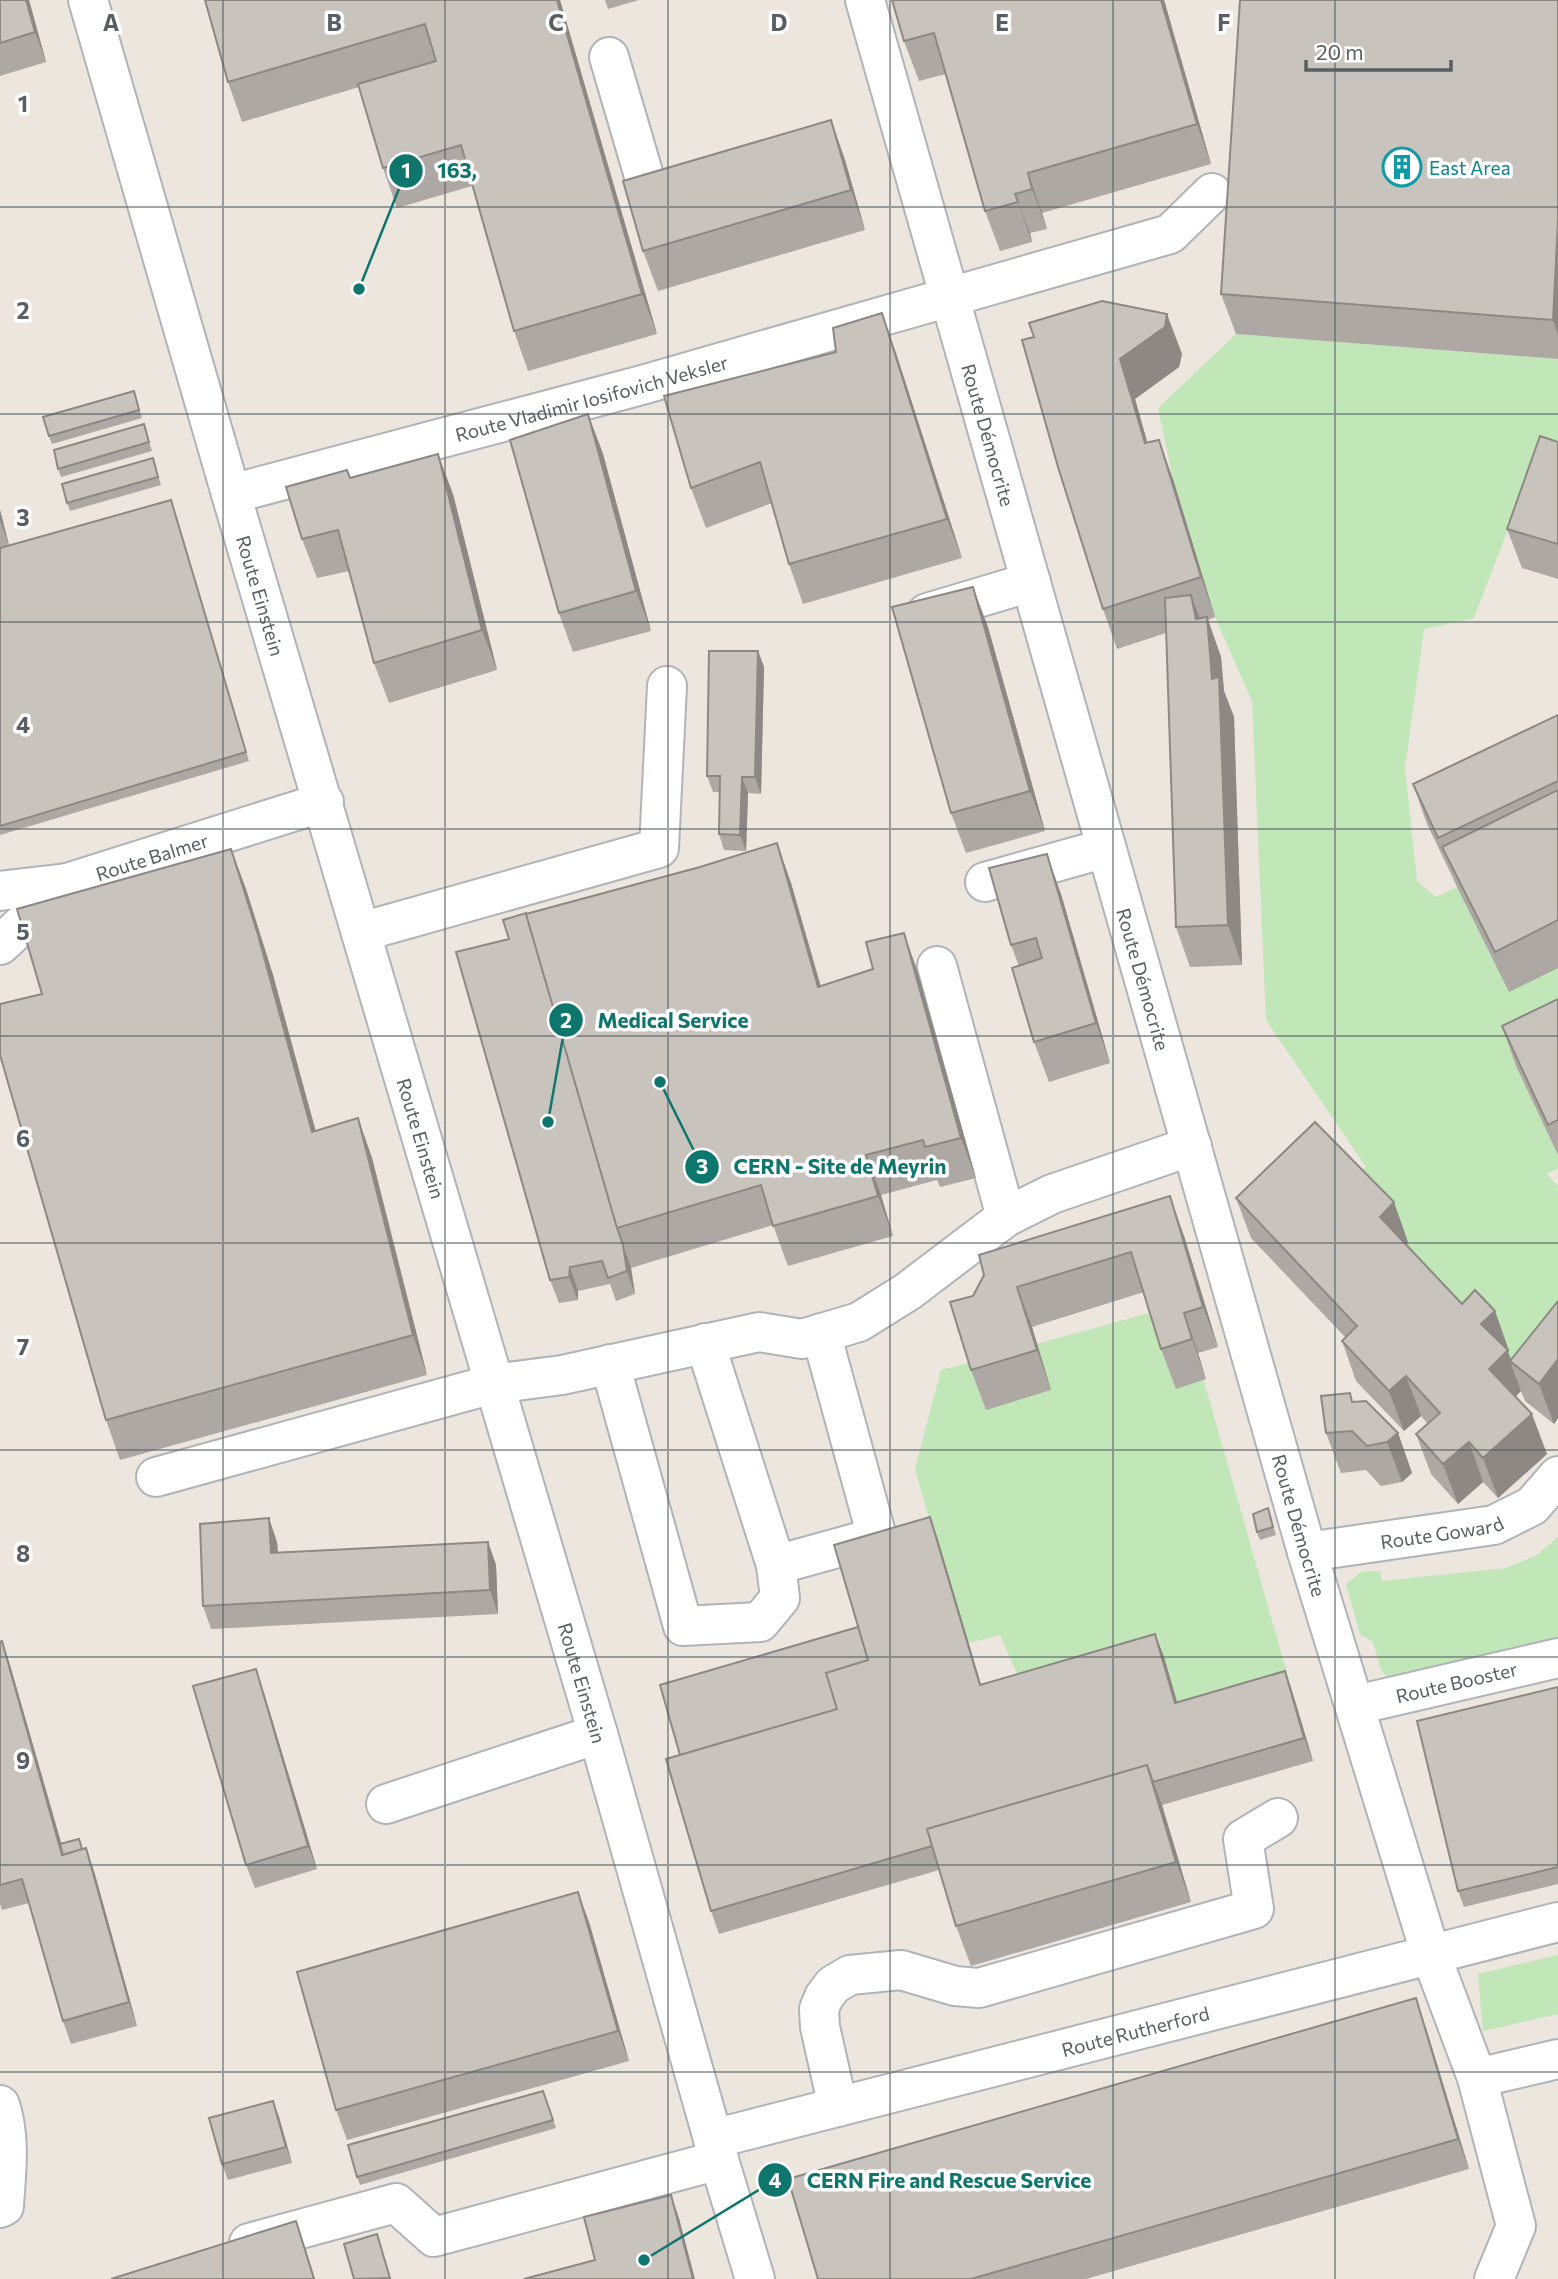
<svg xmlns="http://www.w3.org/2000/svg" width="1558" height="2279" viewBox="0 0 1558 2279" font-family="Commissioner,sans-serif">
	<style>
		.green { fill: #c1e6b8 }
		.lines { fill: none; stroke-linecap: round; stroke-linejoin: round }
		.minor-casing { stroke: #b0b4b8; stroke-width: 42 }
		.minor { stroke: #fff; stroke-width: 38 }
		.wall { fill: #ada8a3 }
		.shaded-wall { fill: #8d8884 }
		.building { fill: #c9c3bd; stroke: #8d8884; stroke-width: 2 }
		.grid { fill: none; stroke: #585e61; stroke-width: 2; stroke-opacity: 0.55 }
		.labels { text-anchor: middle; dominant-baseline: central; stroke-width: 7; stroke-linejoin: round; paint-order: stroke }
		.culture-label { font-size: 19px; fill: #0d838f; stroke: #fff; text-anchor: start }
		.street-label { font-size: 19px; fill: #585e61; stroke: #fff }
		.grid-label { font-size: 23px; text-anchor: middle; font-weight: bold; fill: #585e61; stroke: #fff; stroke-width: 7; stroke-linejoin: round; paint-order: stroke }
		.leader { fill: none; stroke: #0f766e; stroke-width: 2.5 }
		.callout-dot { fill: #0f766e; stroke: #fff; stroke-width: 2.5 }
		.mark-label { font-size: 21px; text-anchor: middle; font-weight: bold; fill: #fff }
		.callout-label { font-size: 21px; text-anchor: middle; font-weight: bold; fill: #0f766e; stroke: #fff; stroke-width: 7; stroke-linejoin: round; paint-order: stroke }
	</style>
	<rect width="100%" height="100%" fill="#ece6de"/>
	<path class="green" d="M1236,334L1558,359V458L1538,451L1474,618L1424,629L1405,768L1417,881L1436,897L1457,887L1509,991L1558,967V1045L1516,1066L1558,1155V1168L1547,1174L1558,1186V1359L1529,1395L1394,1257L1408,1242L1350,1182L1366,1167L1266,1020L1252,701L1215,617L1173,479L1158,408Z
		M1182,1304L1293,1694L1184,1726L1017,1674L1000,1635L965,1644L915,1469L941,1370Z
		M1558,1537V1647L1390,1680L1381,1670L1373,1642L1360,1634L1346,1584L1361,1572L1380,1571L1382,1581L1506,1568L1537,1555Z
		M1558,1955V2014L1483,2031L1478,1974Z"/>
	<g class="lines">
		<defs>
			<g id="minor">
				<path id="s1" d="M88,0L231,494L598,1734L719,2160L755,2279"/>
				<path id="s2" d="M865,0L1307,1552L1431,1955L1477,2078L1516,2226L1494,2279"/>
				<path d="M609,57L644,176"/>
				<path id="s3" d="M231,494L642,385L1170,234L1212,193"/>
				<path d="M927,613L1031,582"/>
				<path d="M985,882L1106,848"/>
				<path d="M0,891L67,883"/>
				<path d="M361,932L659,848L667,686"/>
				<path id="s4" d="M0,945L67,883L324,802"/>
				<path d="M937,966L1006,1217"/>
				<path d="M705,1343L776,1565L877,1537L821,1333"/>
				<path d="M610,1364L683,1626L760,1622L780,1598L776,1565"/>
				<path d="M156,1477L493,1384L562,1375L759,1332L802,1339L859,1322L907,1292L1006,1217L1052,1194L1192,1146"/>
				<path id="s5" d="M1307,1552L1494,1525L1532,1506L1558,1476"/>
				<path id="s6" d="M1356,1705L1558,1658"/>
				<path d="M386,1804L598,1734"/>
				<path d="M1477,2078L1558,2059"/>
				<path d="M0,2105C11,2138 6,2173 4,2206L0,2208"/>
				<path d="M838,2107L820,2027L819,2009L824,1997L833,1985L850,1975L901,1970L955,1986L979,1988L1254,1909L1243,1839L1278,1818"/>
				<path id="s7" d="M713,2139L1558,1922"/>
				<path d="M249,2243L396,2203L434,2237L719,2160"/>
			</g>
		</defs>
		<use href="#minor" class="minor-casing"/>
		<use href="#minor" class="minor"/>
	</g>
	<path class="wall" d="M0,0H29L46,62L0,76Z
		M205,0H560L657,334L528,371L514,331L472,186L397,208L383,168L359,87L242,122L228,82Z
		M605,0H639L608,9Z
		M892,0H1164L1211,164L1042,213L1047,229L1030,233L1032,242L1000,251L985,211L946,74L919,81L904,41Z
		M1558,0V359L1236,334L1221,294Z
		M831,120L845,160L865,230L658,291L643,251Z
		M1034,337L1182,354L1179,367L1135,399L1147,442L1173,479L1215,617L1208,620L1221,657L1224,691L1234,717L1242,965L1190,967L1176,927L1166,633L1117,649L1103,609Z
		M896,353L962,558L803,604L789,564L772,503L706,528L691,488Z
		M134,391L142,418L52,444L49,436Z
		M588,414L603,454L651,631L573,652L559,613Z
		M144,424L152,451L61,477L58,469Z
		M1558,442V579L1522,568L1507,529Z
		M153,458L161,485L70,511L67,503Z
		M350,478L453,494L497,670L389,703L374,663L349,571L317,578L302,539Z
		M174,509L249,761L0,835V510L9,545Z
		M988,627L1045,831L966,853L951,813Z
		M758,651L764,667L761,794L748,793L746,851L724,850L719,834V792H713L707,776Z
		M1558,715V968L1509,992L1457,887L1453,878L1427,824L1413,784Z
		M777,843L791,883L821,986L873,969L904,933L918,973L976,1178L940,1187L937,1180L881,1195L893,1236L788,1266L773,1225L631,1268L635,1294L616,1301L610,1284L578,1291V1300L559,1303L550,1280L509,939L700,867Z
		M231,849L246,889L273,975L315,1131L358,1118L372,1158L427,1375L120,1460L106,1420L42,994Z
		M1061,894L1110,1063L1049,1082L1034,1042L1019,966L1011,945Z
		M1558,999V1155L1516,1066L1502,1026Z
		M1236,1198L1408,1242L1406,1245L1462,1304L1495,1311L1509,1351L1508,1352L1511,1360L1558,1301V1418L1554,1424L1525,1401L1521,1391L1516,1396L1547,1454L1498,1498L1483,1482L1458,1504L1431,1474L1416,1434L1428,1424L1421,1416L1404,1431L1356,1381L1342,1341L1345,1337L1251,1238Z
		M1184,1236L1218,1347L1198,1353L1206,1379L1176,1389L1161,1349L1144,1292L1032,1327L1051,1390L986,1410L971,1370L950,1302Z
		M1350,1393L1353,1402L1398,1433L1412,1473L1402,1482L1381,1486L1366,1470L1341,1473L1326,1433Z
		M1268,1508L1276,1535L1260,1540L1257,1532Z
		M930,1517L938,1540L981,1685L1155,1634L1164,1657L1177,1702L1285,1671L1293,1694L1313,1761L1162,1805L1191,1902L971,1966L956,1926L939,1870L719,1934L711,1911L680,1755L858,1627Z
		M277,1542L278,1553L488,1542L496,1565L498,1614L211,1629L203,1606Z
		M0,1642L10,1665L61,1844L83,1849L94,1871L137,2026L71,2044L63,2021L29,1903L2,1910L0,1904Z
		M1558,1687V1884L1464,1907L1458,1891Z
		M264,1693L317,1869L255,1888L246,1865Z
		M589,1922L629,2061L347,2140L336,2110Z
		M1426,2028L1469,2169L1086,2279H818Z
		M543,2091L556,2128L360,2185L357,2177Z
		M279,2117L292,2163L228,2180L222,2164Z"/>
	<path class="shaded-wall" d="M26,0H29L46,62L35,32Z
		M557,0H560L657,334L642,294Z
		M1161,0H1164L1211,164L1197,124Z
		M831,120L845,160L865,230L851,190Z
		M1028,173L1042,213L1047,229L1032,189Z
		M1015,194L1030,233L1032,242L1018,202Z
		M1558,221V335L1553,320Z
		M882,313L896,353L962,558L947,519Z
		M1167,314L1182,354L1179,367L1135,399L1159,483L1145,443L1120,359Z
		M588,414L603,454L651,631L636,591Z
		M1159,440L1173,479L1215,617L1201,577Z
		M438,454L453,494L497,670L482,630Z
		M0,510L9,545L0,520Z
		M973,587L988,627L1045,831L1030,791Z
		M1191,595L1206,635L1196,619Z
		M1207,617L1221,657L1224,691L1234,717L1242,965L1228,925L1212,679Z
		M758,651L764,667L761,794L755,777Z
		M742,777L748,793L746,851L740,835Z
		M777,843L791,883L832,1027L818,987Z
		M231,849L246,889L273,975L327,1172L312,1132Z
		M1047,854L1061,894L1110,1063L1096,1023Z
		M904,933L918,973L976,1178L961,1138Z
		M358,1118L372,1158L427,1375L413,1335Z
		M866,1155L881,1195L893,1236L878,1196Z
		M1170,1196L1184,1236L1218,1347L1203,1307Z
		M1394,1202L1408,1242L1394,1257L1380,1217Z
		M623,1245L631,1268L635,1294L627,1271Z
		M570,1267L578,1291V1300L569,1277Z
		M1017,1287L1032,1327L1051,1390L1037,1350Z
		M1495,1311L1509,1351L1508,1352L1512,1362L1510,1361L1521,1391L1503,1409L1489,1369L1481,1324Z
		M1184,1313L1198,1353L1206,1379L1192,1339Z
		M1558,1359V1418L1554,1424L1539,1384Z
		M1406,1376L1421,1416L1404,1431L1389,1391Z
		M1532,1414L1547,1454L1498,1498L1483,1458Z
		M1398,1433L1412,1473L1402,1482L1387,1442Z
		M1469,1442L1483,1482L1458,1504L1443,1464Z
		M930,1517L938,1540L988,1708L980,1685Z
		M269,1518L277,1542L280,1576L271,1553Z
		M488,1542L496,1565L498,1614L490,1590Z
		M1155,1634L1164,1657L1184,1726L1175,1703Z
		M2,1641L10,1665L69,1870L62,1855Z
		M256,1669L264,1693L317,1869L308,1846Z
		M1285,1671L1293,1694L1313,1761L1304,1738Z
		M1147,1765L1162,1805L1191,1902L1176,1862Z
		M86,1848L94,1871L137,2026L129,2002Z
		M578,1892L589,1922L629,2061L618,2031Z
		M1416,1998L1426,2028L1469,2169L1458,2139Z
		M273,2101L279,2117L292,2163L286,2147Z
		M671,2195L679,2218L695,2279H693Z
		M296,2221L304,2244L315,2279H314Z"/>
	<path class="building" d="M0,0H26L35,32L0,43Z
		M205,0H557L642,294L514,331L461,145L383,168L358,84L436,61L425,24L228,82Z
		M892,0H1161L1197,124L1028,173L1032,189L1015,194L1018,202L985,211L934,33L904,41Z
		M1240,0H1558V221L1553,320L1221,294Z
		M831,120L851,190L643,251L623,181Z
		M1102,301L1167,314L1165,327L1120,359L1145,443L1159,440L1201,577L1103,609L1058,467L1022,340L1034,337L1029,323Z
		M882,313L947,519L789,564L760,462L691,488L664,396L836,352L833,328Z
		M134,391L139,410L49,436L43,417Z
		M588,414L636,591L559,613L510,440Z
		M144,424L149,442L58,469L54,450Z
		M1540,436L1558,442V544L1507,529Z
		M438,454L482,630L374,663L338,530L302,539L286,487L347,470L350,478Z
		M153,458L158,477L67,503L62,484Z
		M171,500L246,752L0,826V548Z
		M973,587L1030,791L951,813L892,607Z
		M1191,595L1196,619L1207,617L1212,679L1219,677L1228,925L1176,927L1165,598Z
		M709,651H758L755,777H742L740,835L719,834L720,776H707Z
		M1558,715V781L1438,838L1413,784Z
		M1558,790V920L1495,952L1442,847Z
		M777,843L818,987L873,969L866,942L904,933L961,1138L925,1147L923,1140L866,1155L878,1196L773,1226L761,1185L617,1228L526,914L700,867Z
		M231,849L258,935L312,1132L358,1118L413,1335L106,1420L0,1055V1004L42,994L17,909Z
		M1047,854L1096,1023L1034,1042L1012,968L1042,958L1036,938L1011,945L989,868Z
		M526,913V914L617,1228L623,1245L627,1271L608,1278L602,1261L570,1267L569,1277L550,1280L456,952L509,939L503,920Z
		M1558,999V1120L1548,1125L1502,1026Z
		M1315,1122L1394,1202L1380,1217L1462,1304L1475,1290L1495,1311L1481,1324L1508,1350L1489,1369L1532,1414L1483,1458L1469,1442L1443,1464L1416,1434L1440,1413L1406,1376L1389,1391L1342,1341L1357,1326L1236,1198Z
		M1170,1196L1203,1307L1184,1313L1192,1339L1161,1349L1131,1252L1017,1287L1037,1350L971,1370L950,1302L973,1296L984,1275L979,1255Z
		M1558,1301V1359L1539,1384L1510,1361Z
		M1350,1393L1352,1402L1366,1401L1398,1433L1387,1442L1367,1446L1352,1431L1326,1433L1321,1396Z
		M1268,1508L1273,1527L1257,1532L1253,1514Z
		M930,1517L980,1685L1155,1634L1175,1703L1285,1671L1304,1738L1153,1782L1147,1765L927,1829L932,1846L711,1911L666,1759L837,1709L826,1673L868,1660L834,1545Z
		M269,1518L271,1553L488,1542L490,1590L203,1606L200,1524Z
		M858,1627L868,1660L826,1673L837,1709L680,1755L660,1685Z
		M2,1641L62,1855L86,1848L129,2002L63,2021L22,1879L0,1885V1642Z
		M256,1669L308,1846L246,1865L193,1686Z
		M1558,1687V1867L1458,1891L1417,1721Z
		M1147,1765L1176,1862L956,1926L927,1829Z
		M79,1839L82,1849L63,1855L60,1844Z
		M578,1892L618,2031L336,2110L297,1972Z
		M1416,1998L1458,2139L971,2279H818L788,2179Z
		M543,2091L553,2120L357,2177L348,2145Z
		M273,2101L286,2147L222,2164L209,2118Z
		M671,2195L693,2279H524L595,2260L584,2217Z
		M296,2221L314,2279H111Z
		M377,2234L390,2278L354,2279L344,2244Z"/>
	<path class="grid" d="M223,0V2279M445,0V2279M668,0V2279M890,0V2279M1113,0V2279M1335,0V2279M0,207H1558M0,414H1558M0,622H1558M0,829H1558M0,1036H1558M0,1243H1558M0,1450H1558M0,1657H1558M0,1865H1558M0,2072H1558"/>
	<defs>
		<symbol id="building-ring" viewBox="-11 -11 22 22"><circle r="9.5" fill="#fff" stroke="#0f9aa8" stroke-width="1.5"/><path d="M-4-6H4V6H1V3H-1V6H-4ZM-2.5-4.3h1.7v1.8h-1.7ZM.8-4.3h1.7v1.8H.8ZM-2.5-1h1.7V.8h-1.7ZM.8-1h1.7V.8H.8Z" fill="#0f9aa8"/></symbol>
	</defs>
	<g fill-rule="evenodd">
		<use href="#building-ring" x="1380" y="145" width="44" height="44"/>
	</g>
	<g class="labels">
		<g class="culture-label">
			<text x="1429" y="167">East Area</text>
		</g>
		<g class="street-label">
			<text stroke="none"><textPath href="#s3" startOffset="373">Route Vladimir Iosifovich Veksler</textPath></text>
			<text stroke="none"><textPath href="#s2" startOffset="452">Route Démocrite</textPath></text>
			<text stroke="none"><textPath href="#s1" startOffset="620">Route Einstein</textPath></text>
			<text stroke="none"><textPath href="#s4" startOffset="180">Route Balmer</textPath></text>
			<text stroke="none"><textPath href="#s2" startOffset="1018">Route Démocrite</textPath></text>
			<text stroke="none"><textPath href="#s1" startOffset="1186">Route Einstein</textPath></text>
			<text stroke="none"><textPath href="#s2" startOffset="1586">Route Démocrite</textPath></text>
			<text stroke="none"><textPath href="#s5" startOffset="136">Route Goward</textPath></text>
			<text stroke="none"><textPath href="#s6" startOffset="103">Route Booster</textPath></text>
			<text stroke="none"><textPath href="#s1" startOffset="1754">Route Einstein</textPath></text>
			<text stroke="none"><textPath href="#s7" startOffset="436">Route Rutherford</textPath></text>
		</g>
	</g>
	<g class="grid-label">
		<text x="111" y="31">A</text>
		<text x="334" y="31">B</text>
		<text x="556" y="31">C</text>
		<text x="779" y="31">D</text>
		<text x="1002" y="31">E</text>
		<text x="1224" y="31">F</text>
		<text x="23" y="112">1</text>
		<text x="23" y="319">2</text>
		<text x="23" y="526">3</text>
		<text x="23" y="733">4</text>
		<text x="23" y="940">5</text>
		<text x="23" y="1147">6</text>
		<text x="23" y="1355">7</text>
		<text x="23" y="1562">8</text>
		<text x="23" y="1769">9</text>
	</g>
	<path class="leader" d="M359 289L406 171M548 1122L566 1020M660 1082L702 1167M644 2260L775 2180"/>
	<g class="callout-dot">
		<circle cx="359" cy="289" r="7"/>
		<circle cx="548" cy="1122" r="7"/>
		<circle cx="660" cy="1082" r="7"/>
		<circle cx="644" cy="2260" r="7"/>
		<circle cx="406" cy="171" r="18"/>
		<circle cx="566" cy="1020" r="18"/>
		<circle cx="702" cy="1167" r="18"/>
		<circle cx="775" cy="2180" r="18"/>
	</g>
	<g class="mark-label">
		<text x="406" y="178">1</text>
		<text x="566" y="1028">2</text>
		<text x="702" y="1174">3</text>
		<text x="775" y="2188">4</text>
	</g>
	<g class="callout-label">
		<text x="457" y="178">163,</text>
		<text x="673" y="1028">Medical Service</text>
		<text x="840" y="1174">CERN - Site de Meyrin</text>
		<text x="949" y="2188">CERN Fire and Rescue Service</text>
	</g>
	<path d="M1306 60v10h145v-10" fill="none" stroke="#585e61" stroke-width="3.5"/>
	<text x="1316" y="60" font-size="21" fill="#585e61" stroke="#ffffff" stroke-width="5" paint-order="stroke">20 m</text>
</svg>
